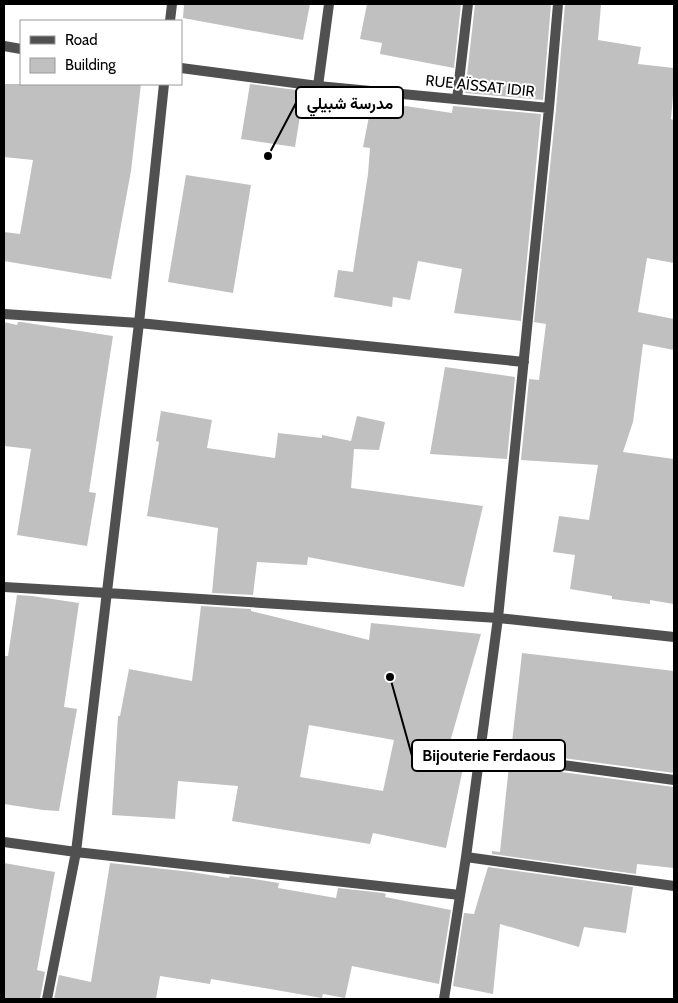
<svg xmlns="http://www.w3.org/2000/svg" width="678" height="1003" viewBox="0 0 678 1003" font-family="Cabin,Vazirmatn,sans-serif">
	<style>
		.building { fill: #c0c0c0; fill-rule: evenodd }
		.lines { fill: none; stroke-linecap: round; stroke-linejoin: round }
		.lane { stroke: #505050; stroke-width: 10 }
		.street { stroke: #505050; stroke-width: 10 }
		.labels { text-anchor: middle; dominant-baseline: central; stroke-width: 4; stroke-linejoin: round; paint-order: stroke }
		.street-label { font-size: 15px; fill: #000; stroke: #fff }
		.leader { fill: none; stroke: #000; stroke-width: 2 }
		.callout-dot { fill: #000; stroke: #fff; stroke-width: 2 }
		.callout { fill: #fff; stroke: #000; stroke-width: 2 }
		.callout-label { font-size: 16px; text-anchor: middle; font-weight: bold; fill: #000 }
	</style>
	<rect width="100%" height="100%" fill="#fff"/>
	<path class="building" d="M184,4H310L303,40L183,18Z
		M367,4H461L454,68L380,54L382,43L360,39Z
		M475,4H551L543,100L465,93Z
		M565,4L601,5L598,40L641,47L638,64L674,68V84L671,119L674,120V263L647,258L638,312L674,319V350L643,344L633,422L623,452L674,459V604L650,600V604L612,599V596L570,589L575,555L553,552L559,516L589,520L598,465L521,460L529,379L539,380L546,324L534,322L556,109Z
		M4,84H141L131,171L111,279L4,261V232L20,234L33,160L4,157Z
		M250,84L304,91L295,147L241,139Z
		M372,101L452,113L453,106L541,114L521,321L454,313L462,269L418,261L410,300L393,297L392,307L334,297L338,270L353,272L368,174L370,148L363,147Z
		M186,175L251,185L233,293L168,282Z
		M4,322L17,325L18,322H21L113,336L89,492L96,493L87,546L17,535L31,449L4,446Z
		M445,367L515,377L507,459L430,454Z
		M161,411L212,420L207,448L275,458L278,433L322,438V435L351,441L357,416L385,422L379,450L354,449L351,488L483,506L464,587L308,557L307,565L257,562L253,595L212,593L218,528L147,516L159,442L156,441Z
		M17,595L32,596L79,603L64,707L77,709L59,811L43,810L4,804V656H8Z
		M201,606L251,609V611L369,640L371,623L481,634L450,742L468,745L446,848L373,833L370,844L232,821L238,786L178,781L175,819L112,815L118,716H120L129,669L192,681ZM309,725L394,740L383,791L300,777Z
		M522,653L674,671V773L511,751Z
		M509,765L674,787V868L637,864L636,874L492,854V851L500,852Z
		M4,863L55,872L37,970L45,972L40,999H4Z
		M110,863L191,872L229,878L230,876L248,878L279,883L278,888L336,898L338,888L383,893L386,894L385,897L451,910L439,984L352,966L345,998L323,994L322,998L211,979L210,984L160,976L156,999H54L59,975L91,982Z
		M488,867L633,887L626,933L584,927L579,947L500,924L493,994L453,986L464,913L474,914Z"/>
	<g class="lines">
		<path class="lane" d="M457,99L468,4
			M481,754L674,780"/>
		<path class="street" d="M170,21L172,4
			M4,46L21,49
			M181,68L318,86L549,108
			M318,86L329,4
			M4,314L139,323L524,362
			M4,587L107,593L498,618L674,637
			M4,842L76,852L460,895
			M466,857L674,886
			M47,999L76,852L139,323L164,84
			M444,999L466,857L498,618L549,108L558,4"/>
	</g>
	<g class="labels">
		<g class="street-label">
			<text transform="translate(480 86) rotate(6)">RUE AÏSSAT IDIR</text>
		</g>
	</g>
	<path class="leader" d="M268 156L296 103M390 677L412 756"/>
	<g class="callout-dot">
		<circle cx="268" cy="156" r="5"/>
		<circle cx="390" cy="677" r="5"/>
	</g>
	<g class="callout">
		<rect x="296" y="87" width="107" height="31" rx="5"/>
		<rect x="412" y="740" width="153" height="31" rx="5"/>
	</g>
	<g class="callout-label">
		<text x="350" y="109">مدرسة شبيلي</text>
		<text x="489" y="761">Bijouterie Ferdaous</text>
	</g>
	<rect width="678" height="1003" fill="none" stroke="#000000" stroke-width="10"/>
	<rect x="20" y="20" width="162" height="65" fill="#ffffff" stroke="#999999"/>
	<rect x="30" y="36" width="25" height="8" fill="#505050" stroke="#999999"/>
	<text x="65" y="45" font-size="15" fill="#000000">Road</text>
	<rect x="30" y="58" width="25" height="15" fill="#c0c0c0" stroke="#999999"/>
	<text x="65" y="70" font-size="15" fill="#000000">Building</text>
</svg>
